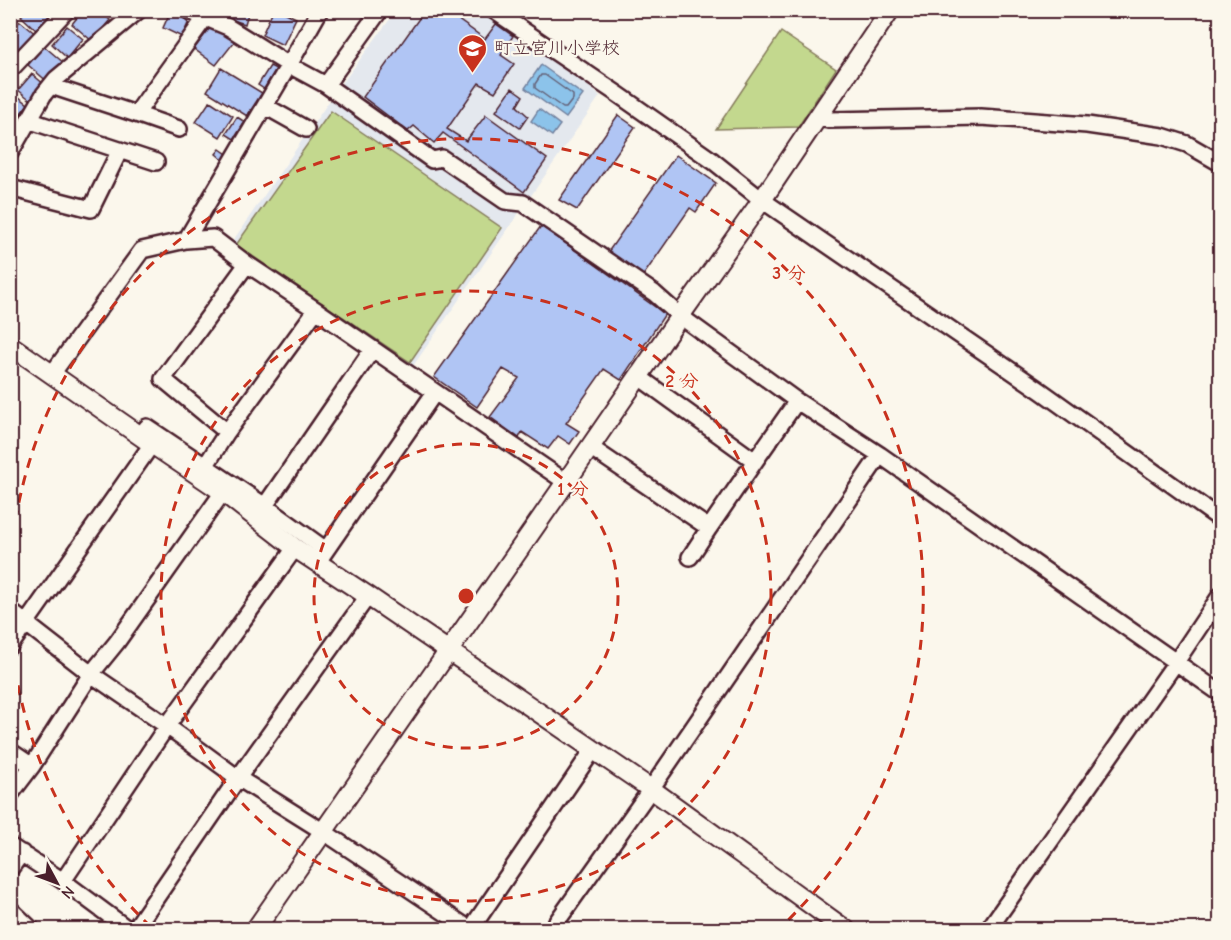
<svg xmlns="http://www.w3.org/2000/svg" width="1231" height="940" viewBox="0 0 1231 940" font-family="'Comic Neue','Klee One',sans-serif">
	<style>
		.built { fill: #e4e8ee }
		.green { fill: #c3d88e; stroke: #867c5c; stroke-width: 1.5 }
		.water { fill: #8cc3ea; stroke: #72819e; stroke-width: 1.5 }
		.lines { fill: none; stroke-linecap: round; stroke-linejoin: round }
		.shore { stroke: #646177; stroke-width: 1.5 }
		.building { fill: #b0c5f4; stroke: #4a1f2b; stroke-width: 1.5 }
		.minor-casing { stroke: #4a1f2b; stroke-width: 20 }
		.tertiary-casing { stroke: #4a1f2b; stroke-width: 22 }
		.minor { stroke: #fbf7ec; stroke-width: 15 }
		.tertiary { stroke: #fbf7ec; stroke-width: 18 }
		.rail-casing { stroke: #4a1f2b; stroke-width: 6 }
		.rail { stroke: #fbf7ec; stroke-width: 4; stroke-dasharray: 11; stroke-linecap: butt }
		.ring { fill: none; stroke: #c8321e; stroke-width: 3; stroke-dasharray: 10 8 }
		.labels { text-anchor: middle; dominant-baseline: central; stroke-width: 4.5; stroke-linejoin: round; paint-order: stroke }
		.poi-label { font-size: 18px; fill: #4a1f2b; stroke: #fbf7ec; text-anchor: start }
		.centre { fill: #c8321e; stroke: #fbf7ec; stroke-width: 3 }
		.ring-label { font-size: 18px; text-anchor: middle; font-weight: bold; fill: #c8321e; stroke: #fbf7ec; stroke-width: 4.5; stroke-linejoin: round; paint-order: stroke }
	</style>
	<rect width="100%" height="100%" fill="#fbf7ec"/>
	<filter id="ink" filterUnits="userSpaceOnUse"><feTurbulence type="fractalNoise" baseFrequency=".0167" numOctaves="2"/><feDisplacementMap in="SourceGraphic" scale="12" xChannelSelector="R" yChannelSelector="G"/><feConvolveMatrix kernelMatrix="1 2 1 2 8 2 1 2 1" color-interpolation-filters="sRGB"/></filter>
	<g filter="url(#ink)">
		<path class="built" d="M396,11H481L589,87L600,96L411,369L230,245L332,97Z"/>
		<path class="green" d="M781,32L836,69L798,127L716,129Z
			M331,111L502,228L410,362L236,245Z"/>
		<path class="water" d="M541,65L583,95L566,118L525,88Z
			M539,109L560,125L552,136L531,121Z"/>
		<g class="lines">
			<path class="shore" d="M541,75H545L573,95V99L566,108H563L535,88V84Z"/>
		</g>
		<path class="building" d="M27,10H57L37,31L21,16Z
			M83,10H99L110,20L92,41L72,24Z
			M108,10H125L116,18Z
			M171,10L190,19L182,37L163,28Z
			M223,10H249L245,24L221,16Z
			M273,10H280L296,18L283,45L262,35Z
			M425,10H453L450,14L485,39L496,24L513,36L501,55L514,64L495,92L479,83L447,129L466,141L486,115L547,159L524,192L443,133L434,143L414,126L408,131L363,97Z
			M20,21L37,35L16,59L10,54V31Z
			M213,24L235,41L216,65L194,49Z
			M67,26L83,39L67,58L52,44Z
			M44,46L65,64L49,83L28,65Z
			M270,66L276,69L264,89L258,85Z
			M221,68L262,93L247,116L207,91Z
			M32,74L45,85L32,101L18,90Z
			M512,88L523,96L517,106L528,116L520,128L496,111Z
			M10,90L28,104L17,118L10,113Z
			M210,101L233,116L220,137L196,122Z
			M618,115L635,127L577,210L559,200Z
			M237,117L245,122L234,139L226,134Z
			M220,149L227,154L223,160L216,154Z
			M676,155L716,183L696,212L690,208L643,276L608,252Z
			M541,226L665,314L621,380L604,369L566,423L579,431L570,444L558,436L548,449L522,432L519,438L490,417L519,378L503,369L477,407L434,377Z"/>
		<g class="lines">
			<defs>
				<path id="minor" d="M187,10L228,27L289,65L320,10
					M493,10L619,95L713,161L762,200L1041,391L1220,519
					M10,63L14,66L67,10
					M326,85L432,160L442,158L505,201L523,203L654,293L680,316L797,401L880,455L1220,693
					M51,86L136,114
					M265,106L306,129
					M817,118L830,120L981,117L1087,125L1162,136L1187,144L1220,163
					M28,120L156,162
					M179,129L136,114L205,18
					M10,153L44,94L56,79L139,10
					M10,188L91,209L120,150
					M186,240L213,238L247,264L163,379L227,432L199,476
					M316,310L435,392
					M52,374L142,250L186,240L289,65L326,85L380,10
					M639,377L755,461L797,401
					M227,432L316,310L247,264
					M140,436L147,427L265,506L326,550
					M590,447L709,528L755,461
					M260,513L372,350
					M690,557L709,528
					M317,563L435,392L566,482
					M10,611L91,674L167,726L238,778L324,832L471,930
					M10,646L152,444
					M10,751L32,766
					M10,795L32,766L91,674L117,642L223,492
					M10,846L63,881L129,930
					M10,869L22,853
					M63,881L167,726L295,548
					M10,909L32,930
					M471,929L593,750
					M134,930L238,778L368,596
					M551,930L651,789L880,455
					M988,930L1176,662L1220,596"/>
				<path id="tertiary" d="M10,345L152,444L223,492L295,548L368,596L651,789L846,930
					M255,930L566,482L680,316L762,200L890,10"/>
			</defs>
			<use href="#minor" class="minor-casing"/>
			<use href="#tertiary" class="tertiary-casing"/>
			<use href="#minor" class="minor"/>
			<use href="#tertiary" class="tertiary"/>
			<defs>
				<path id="rail" d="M1219,10L1220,12"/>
			</defs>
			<use href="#rail" class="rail-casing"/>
			<use href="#rail" class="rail"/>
		</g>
	</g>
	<g class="ring">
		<circle cx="466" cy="596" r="152"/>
		<circle cx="466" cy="596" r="305"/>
		<path d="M151 927A457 457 0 0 1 11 636M11 556A457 457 0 1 1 781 927"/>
	</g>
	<defs>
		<symbol id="school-pin" viewBox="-11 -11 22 30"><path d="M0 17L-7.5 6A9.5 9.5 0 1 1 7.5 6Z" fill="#c8321e" stroke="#fbf7ec"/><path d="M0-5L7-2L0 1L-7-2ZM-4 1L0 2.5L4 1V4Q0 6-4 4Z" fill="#fff"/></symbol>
	</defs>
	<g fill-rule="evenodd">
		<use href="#school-pin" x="456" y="32" width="33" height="45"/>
	</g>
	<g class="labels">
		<g class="poi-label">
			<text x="494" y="48">町立宮川小学校</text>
		</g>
	</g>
	<circle cx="466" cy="596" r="9" class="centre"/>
	<g class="ring-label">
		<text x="789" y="279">3 分</text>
		<text x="682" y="387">2 分</text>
		<text x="573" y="495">1 分</text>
	</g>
	<rect width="1231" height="940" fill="none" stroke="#fbf7ec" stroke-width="36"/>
	<rect x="18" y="18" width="1195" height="904" fill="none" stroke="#4a1f2b" stroke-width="2" filter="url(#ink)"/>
	<g transform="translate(57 883) rotate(131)" stroke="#fbf7ec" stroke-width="4.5" paint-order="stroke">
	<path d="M0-4.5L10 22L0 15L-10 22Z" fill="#4a1f2b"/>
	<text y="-9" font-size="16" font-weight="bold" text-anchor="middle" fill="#4a1f2b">N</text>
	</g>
</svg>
